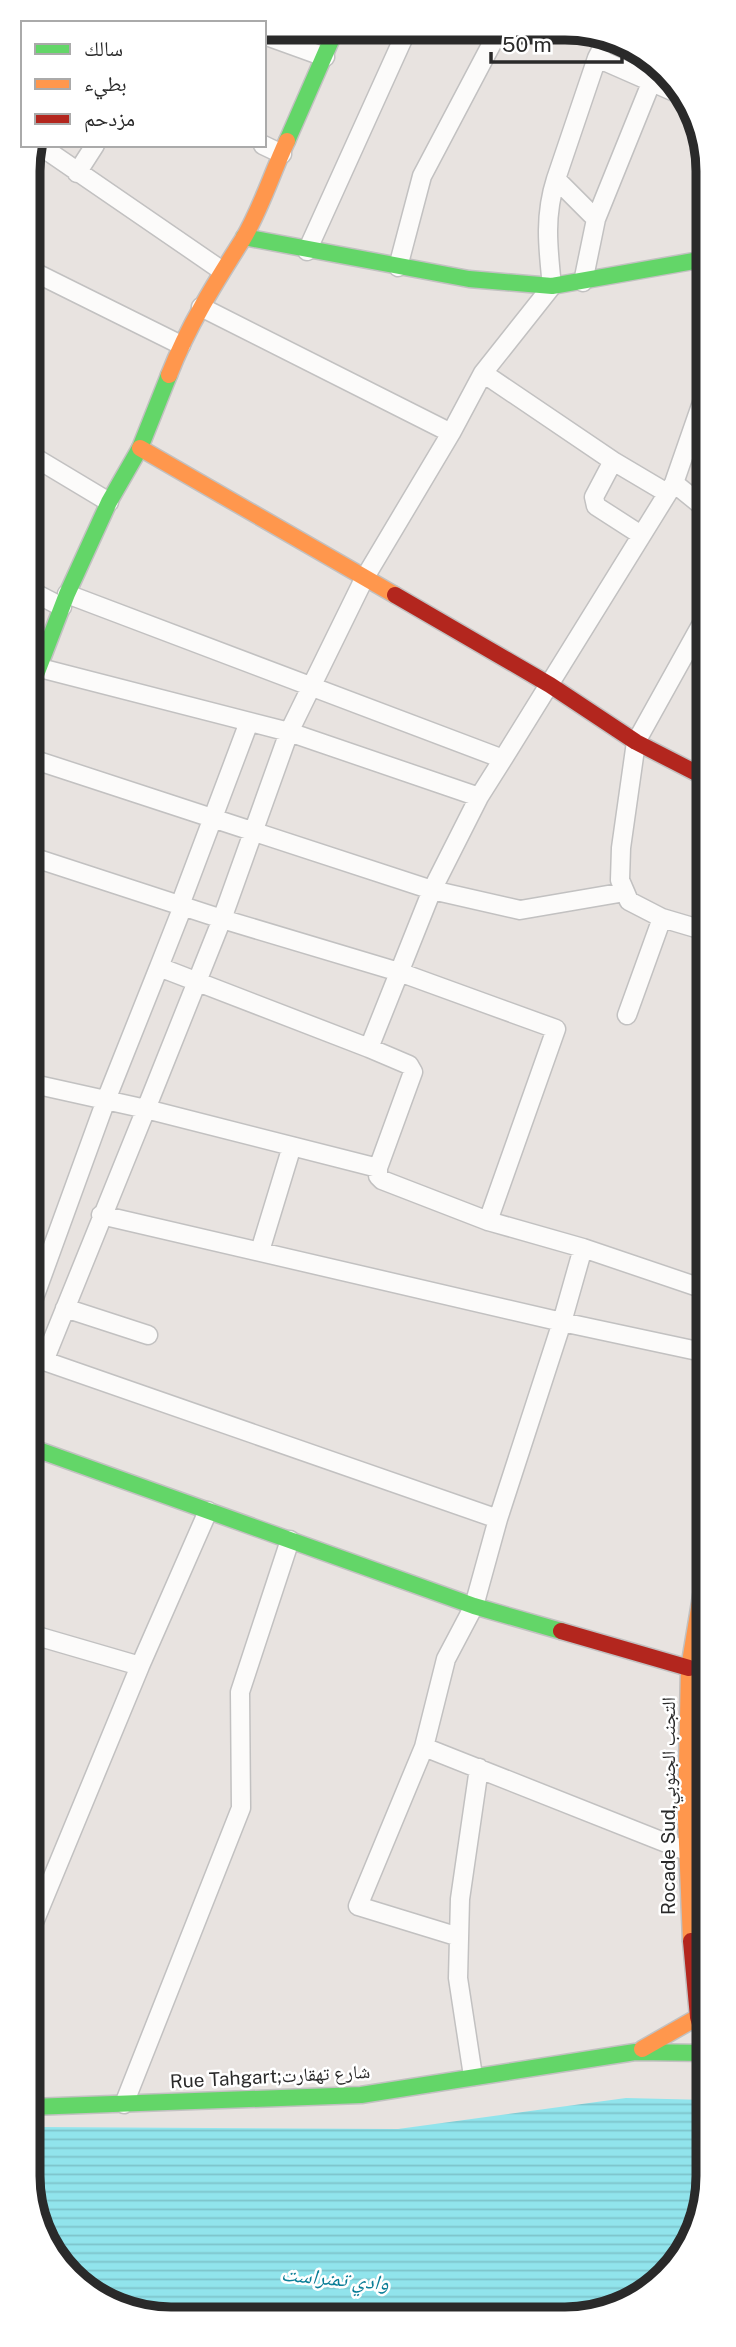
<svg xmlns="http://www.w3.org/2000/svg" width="736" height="2347" viewBox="0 0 736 2347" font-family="'Public Sans','Noto Naskh Arabic',sans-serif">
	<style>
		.water { fill: url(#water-rules) }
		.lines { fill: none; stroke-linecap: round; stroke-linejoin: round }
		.street-casing { stroke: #c2c1c1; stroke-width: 21 }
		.fast-casing { stroke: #c2c1c1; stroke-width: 19 }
		.slow-casing { stroke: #c2c1c1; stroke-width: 19 }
		.jam-casing { stroke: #c2c1c1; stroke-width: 19 }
		.street { stroke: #fcfbfa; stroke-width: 18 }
		.fast { stroke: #63d668; stroke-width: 16 }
		.slow { stroke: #ff974d; stroke-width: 16 }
		.jam { stroke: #b3261e; stroke-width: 16 }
		.labels { text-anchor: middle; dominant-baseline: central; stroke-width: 5; stroke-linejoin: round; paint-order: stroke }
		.street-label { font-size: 19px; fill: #2a2a2a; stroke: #fff }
		.water-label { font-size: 21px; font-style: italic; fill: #0a7e97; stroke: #fff }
		.rim { fill: none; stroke: #2a2a2a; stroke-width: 9 }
	</style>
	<defs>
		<pattern id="water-rules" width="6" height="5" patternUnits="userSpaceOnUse" patternTransform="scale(1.75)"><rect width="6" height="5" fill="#91e4ec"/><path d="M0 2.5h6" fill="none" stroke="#7dc4cb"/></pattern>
	</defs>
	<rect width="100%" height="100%" fill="#e8e3e0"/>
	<path class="water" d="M626,2098L708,2100V2185L672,2270L592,2316H143L70,2277L31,2203V2127L398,2129Z"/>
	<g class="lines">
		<defs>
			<path id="street" d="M264,35L325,57
				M607,39L597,58L679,94
				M39,145L221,270
				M263,145L282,154
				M77,173L95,145
				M596,219L651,83
				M307,251L407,30
				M398,267L422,176L499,30
				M28,269L181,345
				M583,282L596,219L556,179L597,58
				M483,373L613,461L667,493
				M706,391L674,483L706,509
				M451,433L483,373L552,286C548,248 544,216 556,179
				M29,454L109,502
				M613,461L594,497L596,506L641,535
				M29,590L62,607
				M67,594L503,759L674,483
				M706,616L636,742L621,848L620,880L629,901L662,918L706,931
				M40,668L289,732L479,797L503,759
				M29,758L432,890L520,910L625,892
				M29,856L222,919L399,972L556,1029L488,1221
				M180,905L249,722
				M183,906L159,967L369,1048
				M627,1015L662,918
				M29,1083L146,1109L222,919L289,732L364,579L451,433L201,307
				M378,1168L413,1072L409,1065L369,1048L432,890L479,797
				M101,1215L562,1322L583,1248L707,1290
				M260,1251L292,1146
				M65,1308L148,1335
				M30,1309L106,1100L159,967
				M30,1356L498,1519L474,1606L446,1659L424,1747L689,1852
				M44,1361L146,1109L378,1168V1176L382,1180L488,1221L583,1248
				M498,1519L562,1322L707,1353
				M30,1634L140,1666L208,1511
				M424,1747L358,1906L459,1937
				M686,1819L707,1827
				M30,1932L140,1666
				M473,2076L458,1978L460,1899L479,1768
				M124,2104L241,1808L240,1692L290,1540"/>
			<path id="fast" d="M287,141L336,29
				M244,237L469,279L552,286L705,259
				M29,693L67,594L109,502L140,448L169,375
				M30,1447L474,1606L561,1631
				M31,2107L361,2095L635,2052L708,2053"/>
			<path id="slow" d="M169,375C188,326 215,283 243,239C261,209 272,173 287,141
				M140,448L395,595
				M691,1941L686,1819L689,1668L707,1560
				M642,2049L698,2017H708"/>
			<path id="jam" d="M395,595L550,685L636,742L706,778
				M561,1631L689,1668
				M691,1941L698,2017L708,2051"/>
		</defs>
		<use href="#street" class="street-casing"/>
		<use href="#fast" class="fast-casing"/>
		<use href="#slow" class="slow-casing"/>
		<use href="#jam" class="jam-casing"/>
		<use href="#street" class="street"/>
		<use href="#fast" class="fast"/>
		<use href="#slow" class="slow"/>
		<use href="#jam" class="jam"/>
	</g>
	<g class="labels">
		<g class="street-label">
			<text transform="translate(668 1806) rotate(-90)">Rocade Sud,التجنب الجنوبي</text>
			<text transform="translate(270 2076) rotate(-3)">Rue Tahgart;شارع تهقارت</text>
		</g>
		<g class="water-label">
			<text transform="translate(335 2278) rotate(5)">وادي تمنراست</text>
		</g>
	</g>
	<path d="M0 0H736V2347H0ZM171 40H565A131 131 0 0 1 696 171V2176A131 131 0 0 1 565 2307H171A131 131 0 0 1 40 2176V171A131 131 0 0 1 171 40Z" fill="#fff" fill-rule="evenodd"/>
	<path class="rim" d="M171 40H565A131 131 0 0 1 696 171V2176A131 131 0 0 1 565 2307H171A131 131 0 0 1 40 2176V171A131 131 0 0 1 171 40Z"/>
	<rect x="21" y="21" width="245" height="126" fill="#ffffff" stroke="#aaaaaa" stroke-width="2"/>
	<rect x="35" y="44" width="35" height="10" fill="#63d668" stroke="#aaaaaa" stroke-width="2"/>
	<text x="84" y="56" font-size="21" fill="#2a2a2a">سالك</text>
	<rect x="35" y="79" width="35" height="10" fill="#ff974d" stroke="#aaaaaa" stroke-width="2"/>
	<text x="84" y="91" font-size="21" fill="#2a2a2a">بطيء</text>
	<rect x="35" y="114" width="35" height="10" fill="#b3261e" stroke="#aaaaaa" stroke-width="2"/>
	<text x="84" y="126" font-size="21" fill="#2a2a2a">مزدحم</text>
	<path d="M491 52v10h131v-10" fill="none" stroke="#2a2a2a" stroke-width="3.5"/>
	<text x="502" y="52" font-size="21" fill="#2a2a2a" stroke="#ffffff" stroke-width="5" paint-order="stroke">50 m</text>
</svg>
